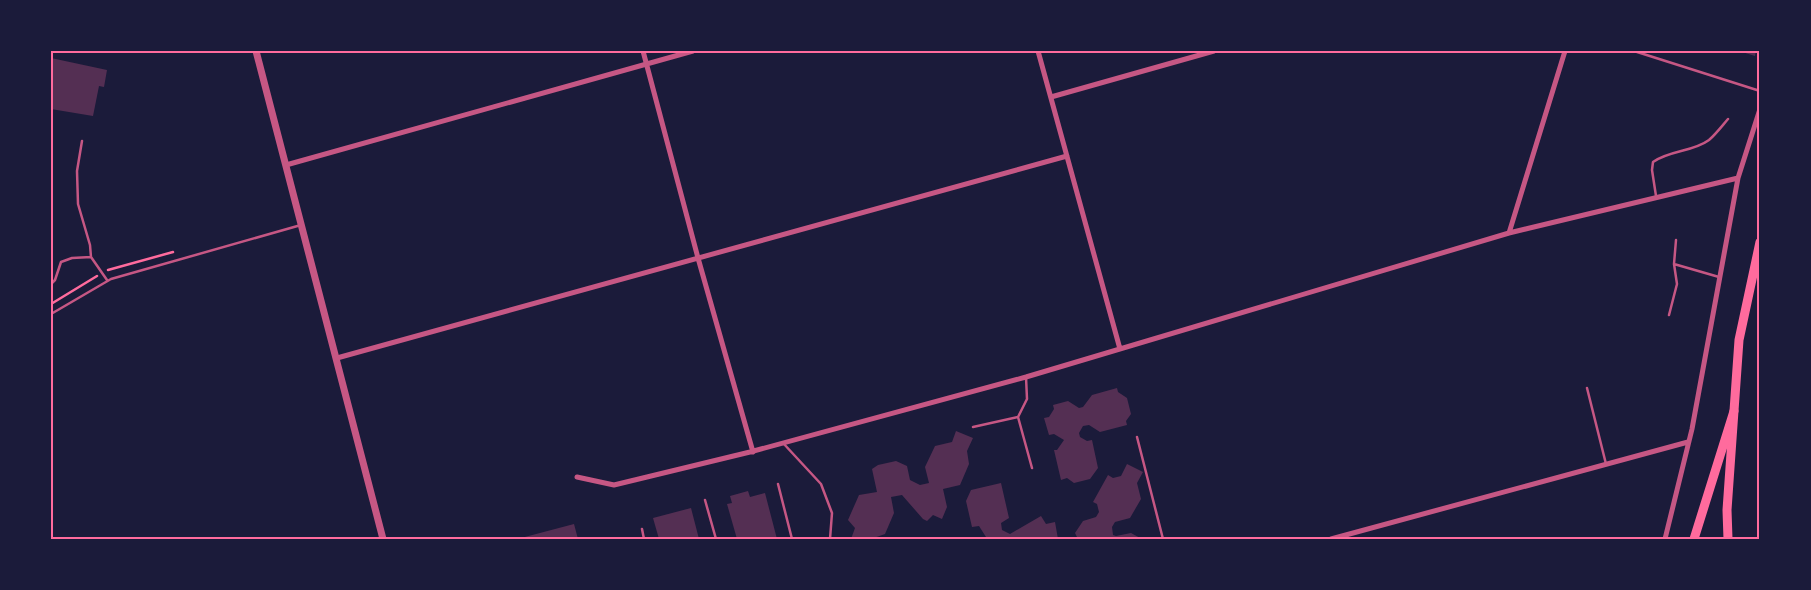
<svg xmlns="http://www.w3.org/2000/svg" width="1811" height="590" viewBox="0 0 1811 590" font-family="Inter,sans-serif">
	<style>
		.building { fill: #542f53 }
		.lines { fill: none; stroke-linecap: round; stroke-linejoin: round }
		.path { stroke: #ff6b9d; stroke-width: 2.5 }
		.service { stroke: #c65784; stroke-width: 2.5 }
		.minor { stroke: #c65784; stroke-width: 5 }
		.tertiary { stroke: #c65784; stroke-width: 7 }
		.primary { stroke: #ff6b9d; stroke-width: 9 }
		.trunk { stroke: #ff6b9d; stroke-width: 9 }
		.neatline { fill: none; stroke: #ff6b9d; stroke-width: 2 }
	</style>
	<rect width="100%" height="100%" fill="#1b1b3a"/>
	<path class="building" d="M1739,51H1756L1755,56Z
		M51,58L107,70L104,87L99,86L93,116L51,109Z
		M1117,388L1118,392L1127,398L1131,414L1126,421L1127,425L1100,432L1089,425L1083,426L1079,433L1080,437L1087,441L1092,440L1098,468L1090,479L1074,483L1067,478L1061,480L1054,450H1057L1064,440L1054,434L1049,435L1044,418L1049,417L1054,409L1053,405L1068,401L1079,408L1083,407L1092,395Z
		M956,431L973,438L967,451L969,464L960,485L943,489L947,507L942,519L933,515L927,521L923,519L902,495L891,497L894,513L885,534L871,539H851L855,528L848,520L859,495L877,492L872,469L878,465L896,461L907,466L910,480L920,485L929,483L925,467L935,446L952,442Z
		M1127,464L1143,472L1137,483L1141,499L1130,518L1115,522L1112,527L1113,535L1116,536L1131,533L1142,539H1078L1075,533L1083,521L1096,517L1099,512L1097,504L1093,502L1108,475L1113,478L1121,476Z
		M1001,483L1009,518L1001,523L1002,530L1010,534L1041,516L1046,524L1055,522L1058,539H982L986,537L979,526L972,527L966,501L971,490Z
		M748,491L750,497L765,493L777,539H737L727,504L732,503L730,496Z
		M691,508L699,539H659L653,518Z
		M574,524L578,539H521V538Z"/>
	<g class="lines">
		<path class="path" d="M108,270L173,252
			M51,304L97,276"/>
		<path class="service" d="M1634,51L1760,91
			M82,141L77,171L78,204L90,245L91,257L107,280
			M1656,196L1652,170L1653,162C1670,150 1693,152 1709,140C1716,134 1722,126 1728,119
			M1674,264L1719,277
			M51,284L55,280L61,262L72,258L91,257
			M51,314L111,279L301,225
			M1669,315L1677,284L1674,264L1676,240
			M1026,377L1027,399L1018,417L1032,468
			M1587,388L1606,464
			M973,427L1018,417
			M1137,437L1163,539
			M783,443L821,484L832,513L830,539
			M778,484L792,539
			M705,500L716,539
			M642,529L644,539"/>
		<path class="minor" d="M643,51L698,258L753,452
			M1038,51L1120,349
			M1051,97L1214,51
			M286,165L693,51
			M1509,233L1565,51
			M337,358L1067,156
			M577,477L614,485L750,452L1026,377L1509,233L1738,178
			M1331,539L1688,442
			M1665,539L1692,429L1738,178L1760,109"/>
		<path class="tertiary" d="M256,51L383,539"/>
		<path class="primary" d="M1728,539L1727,510L1739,340L1760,242"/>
		<path class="trunk" d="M1694,539L1734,411"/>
	</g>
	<rect width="1811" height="590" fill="none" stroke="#1b1b3a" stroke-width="105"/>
	<rect x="52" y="52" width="1706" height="486" class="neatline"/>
</svg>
